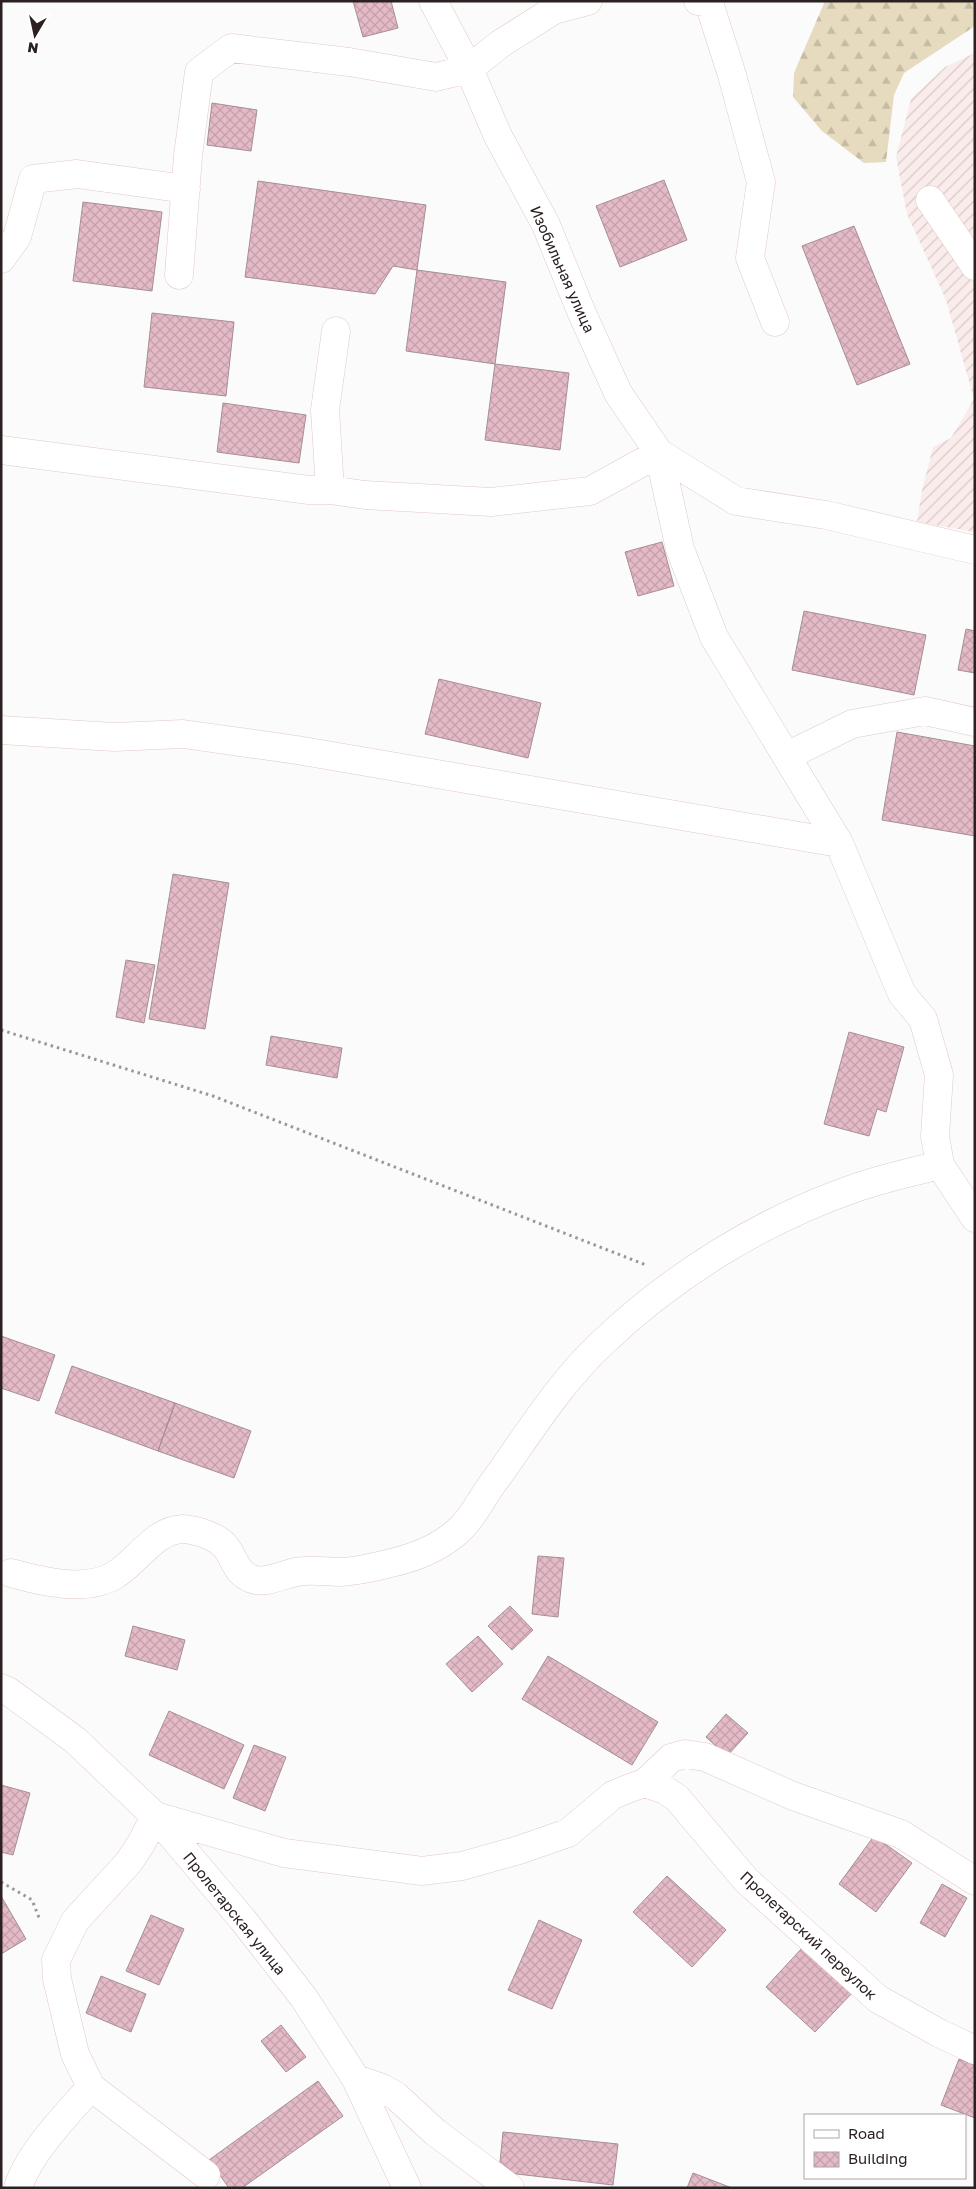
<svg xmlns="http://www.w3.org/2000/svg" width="976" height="2189" viewBox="0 0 976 2189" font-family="'Golos Text',sans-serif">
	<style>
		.industrial { fill: url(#industrial-furrows) }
		.forest { fill: url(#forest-firs) }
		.building { fill: url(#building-cross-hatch); stroke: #a68e95 }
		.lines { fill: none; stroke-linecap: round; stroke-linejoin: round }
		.minor-casing { stroke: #e3c9c5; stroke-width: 29 }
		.path { stroke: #9b9796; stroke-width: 3; stroke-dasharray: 2.5 4; stroke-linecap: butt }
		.minor { stroke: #fff; stroke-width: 28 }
		.labels { text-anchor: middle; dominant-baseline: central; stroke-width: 5; stroke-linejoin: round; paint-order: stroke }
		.street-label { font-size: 15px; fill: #2b2120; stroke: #fff }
	</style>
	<defs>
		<pattern id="industrial-furrows" width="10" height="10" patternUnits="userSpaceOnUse" patternTransform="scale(1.25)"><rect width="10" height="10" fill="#faecea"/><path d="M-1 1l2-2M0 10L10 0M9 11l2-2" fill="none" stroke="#d6cac8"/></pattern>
		<pattern id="forest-firs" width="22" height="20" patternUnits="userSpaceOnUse" patternTransform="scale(1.25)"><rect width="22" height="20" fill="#e7dbbf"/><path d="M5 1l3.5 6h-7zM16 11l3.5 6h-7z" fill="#c6bca4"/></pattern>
		<pattern id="building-cross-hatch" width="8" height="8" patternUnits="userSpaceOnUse" patternTransform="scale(1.25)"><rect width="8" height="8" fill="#e4bac7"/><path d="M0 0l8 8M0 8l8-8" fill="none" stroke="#c4a0ab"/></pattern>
	</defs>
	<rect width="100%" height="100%" fill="#fbfbfb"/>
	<path class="industrial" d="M975,53V532L917,522L922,490L933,447L951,438L974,399L946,300L907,214L896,157L911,99L945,67Z"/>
	<path class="forest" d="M825,1H975V26L904,73L894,95L886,162L864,163L822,131L793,97L794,73Z"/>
	<path class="building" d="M353,1H391L398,28L363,37Z
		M212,103L257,110L251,151L207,145Z
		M664,180L687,240L620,267L596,206Z
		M258,181L426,205L417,270L393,266L375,294L245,277Z
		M83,202L162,212L152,291L73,281Z
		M854,226L910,364L857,385L802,246Z
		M417,270L506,282L495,364L406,351Z
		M152,313L234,322L226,396L144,387Z
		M495,364L569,373L560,450L485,440Z
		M223,403L306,415L299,463L217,452Z
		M662,542L674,586L638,596L625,552Z
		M804,611L926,635L914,695L792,670Z
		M966,629L975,631V673L958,670Z
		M439,679L541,703L528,758L425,734Z
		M897,732L975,746V836L882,820Z
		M173,874L229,883L205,1029L149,1019Z
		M126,960L155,965L144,1023L116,1017Z
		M849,1032L904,1047L886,1112L877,1109L869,1136L824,1124Z
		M271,1036L342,1048L337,1078L266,1065Z
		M1,1336L55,1355L39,1401L1,1388Z
		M72,1366L175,1403L158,1451L55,1413Z
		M175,1403L251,1431L234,1478L158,1451Z
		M538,1556L564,1558L558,1617L532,1614Z
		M510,1606L533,1630L512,1650L488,1626Z
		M133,1626L185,1640L177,1670L125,1656Z
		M478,1636L503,1664L472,1692L446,1664Z
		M548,1656L658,1722L632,1765L522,1699Z
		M169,1711L244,1745L224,1789L149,1755Z
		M726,1714L748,1733L727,1756L706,1737Z
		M254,1745L286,1757L265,1811L233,1798Z
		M1,1785L30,1793L13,1855L1,1852Z
		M874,1836L912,1863L876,1912L839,1884Z
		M667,1876L726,1930L692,1967L633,1912Z
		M942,1884L967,1898L945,1937L920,1923Z
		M1,1896L26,1939L1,1954Z
		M151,1915L184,1929L159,1985L126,1971Z
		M539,1920L582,1940L552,2009L508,1990Z
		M804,1946L853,1992L815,2032L766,1987Z
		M101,1976L146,1994L131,2032L86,2013Z
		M281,2025L306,2057L286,2072L261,2041Z
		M959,2059L975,2065V2118L941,2105Z
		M318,2081L343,2116L242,2188H229L209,2160Z
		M503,2132L618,2144L613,2185L499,2172Z
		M693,2173L732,2188H687Z"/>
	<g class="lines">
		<defs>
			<path id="minor" d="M433,1L469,69L498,136L546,225L581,311L618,393L659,453L680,549L714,637L839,843L902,994L923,1019L939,1075L935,1136L940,1165L975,1218
				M698,1L709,3L732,75L761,182L750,258L775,322
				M930,200L975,266
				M1,259L17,237L33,179L77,174L186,189
				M179,275L188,156L199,72L231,48L349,62L436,77L469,69L500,44L554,10L588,1
				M1,450L309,490H330L325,410L336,331
				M659,453L736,501L826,515L975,550
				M330,490L365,495L491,502L590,491L659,453
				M1,730L114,737L183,734L297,750L839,843
				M787,756L852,724L925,711L975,722
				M11,1573C40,1581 86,1593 115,1575C138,1561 154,1530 183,1529C189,1529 194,1531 200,1532C209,1535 217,1538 224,1545C235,1557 235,1573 252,1579C265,1584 282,1575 296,1572C310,1569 326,1572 341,1572C357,1571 375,1567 391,1563C413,1558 434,1550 452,1536C471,1522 479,1502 493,1483C527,1436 558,1385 600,1345C673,1275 762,1220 858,1187C884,1178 912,1172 940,1165
				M1,1688L8,1691L75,1740L155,1816L243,1920L304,1998L356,2079L407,2188
				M645,1783L671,1758L685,1754L705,1757L793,1796L901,1834L975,1881
				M356,2079L382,2088L396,2096L435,2132L510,2188
				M91,2087L206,2175
				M18,2188C28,2154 67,2114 91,2087L75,2054L57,1979L56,1960L75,1921L129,1862L142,1842L155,1816L284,1853L422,1871L462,1866L519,1850L568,1833L613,1795L630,1788L645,1783L665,1790L677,1798L746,1880L878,1999L939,2033L975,2050"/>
		</defs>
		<use href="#minor" class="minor-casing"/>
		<path class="path" d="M1,1030L213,1096L646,1265
			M1,1882L32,1900L40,1920"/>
		<use href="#minor" class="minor"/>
	</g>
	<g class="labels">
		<g class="street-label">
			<text transform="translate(563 269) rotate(66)">Изобильная улица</text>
			<text transform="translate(235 1913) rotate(51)">Пролетарская улица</text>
			<text transform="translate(809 1935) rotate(43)">Пролетарский переулок</text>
		</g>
	</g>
	<rect width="976" height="2189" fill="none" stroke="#2b2120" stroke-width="5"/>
	<rect x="804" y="2114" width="162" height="65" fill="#ffffff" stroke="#aaa6a6"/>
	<rect x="814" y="2130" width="25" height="8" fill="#ffffff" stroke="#aaa6a6"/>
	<text x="848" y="2139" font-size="15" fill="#2b2120">Road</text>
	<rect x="814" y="2152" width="25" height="15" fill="url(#building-cross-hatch)" stroke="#aaa6a6"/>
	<text x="848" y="2164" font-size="15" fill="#2b2120">Building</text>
	<g transform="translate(35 35) rotate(189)" stroke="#ffffff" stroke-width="4" paint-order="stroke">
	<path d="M0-4L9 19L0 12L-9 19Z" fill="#2b2120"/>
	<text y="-8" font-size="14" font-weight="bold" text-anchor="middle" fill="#2b2120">N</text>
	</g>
</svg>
